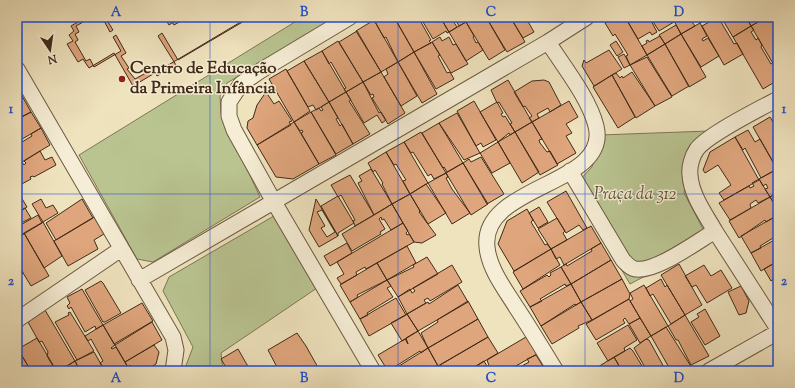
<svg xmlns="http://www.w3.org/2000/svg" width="795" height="388" viewBox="0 0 795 388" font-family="'Sorts Mill Goudy',serif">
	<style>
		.green { fill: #b9c491; stroke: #7d7854 }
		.building { fill: #dfa57c; stroke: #412b18; fill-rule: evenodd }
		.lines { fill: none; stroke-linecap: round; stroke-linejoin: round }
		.street-casing { stroke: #6c5942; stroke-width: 17 }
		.street { stroke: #f5edd5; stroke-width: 15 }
		.grid { fill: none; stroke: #1d4ed8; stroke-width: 1; stroke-opacity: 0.55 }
		.poi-dot { fill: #8f2418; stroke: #f5edd5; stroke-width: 1.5 }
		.labels { text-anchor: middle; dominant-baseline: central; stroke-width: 3; stroke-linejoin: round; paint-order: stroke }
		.poi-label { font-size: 17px; font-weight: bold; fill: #412b18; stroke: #f5edd5; text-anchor: start }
		.park-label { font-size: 17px; font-style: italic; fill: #5f5136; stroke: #f5edd5 }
		.neatline { fill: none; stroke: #1d4ed8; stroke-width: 1.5 }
		.grid-label { font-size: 13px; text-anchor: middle; font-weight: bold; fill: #1d4ed8 }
	</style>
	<rect width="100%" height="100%" fill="#efe3be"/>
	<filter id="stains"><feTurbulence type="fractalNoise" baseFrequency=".005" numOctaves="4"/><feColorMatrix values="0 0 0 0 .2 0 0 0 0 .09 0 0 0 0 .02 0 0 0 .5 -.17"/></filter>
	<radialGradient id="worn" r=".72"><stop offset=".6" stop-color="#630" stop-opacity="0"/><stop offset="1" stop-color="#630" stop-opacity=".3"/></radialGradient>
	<path class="green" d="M303,17H340L227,83L220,96L221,113L260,197L153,262L137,259L79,155Z
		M709,131L692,153L684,193L710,242L630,284L573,187L592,167L600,135Z
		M279,213L317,288L221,353L223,371H184L193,347L163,291L169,277Z"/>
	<path class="building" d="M86,17H88L91,21L97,17H164L169,25L181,17H249L133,86L114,53L89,68L83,59L78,62L67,44L73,41L69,35L74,31L71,26Z
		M92,17H96L98,21L103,19L110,32L113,30L105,17H169L174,25L188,17H251L178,60L162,33L158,36L176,65L157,76L153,69L135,79L127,69L129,68L121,56L126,53L116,35L113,37L121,51L94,67L90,59L86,61L75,42L78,40L75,34L79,32L76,26Z
		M379,17H394L414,52L398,62L386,37L384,38L374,20Z
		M394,17H418L431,40L429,41L431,43L414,52Z
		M420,17H440L449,32L447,33L446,31L433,39Z
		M440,17H463L466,22L459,26L455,19L453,21L457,27L449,32Z
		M474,17L477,21L486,17L505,50L489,60L466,22Z
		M486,17H506L508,20L511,18L525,42L507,52Z
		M510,17H528L526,18L534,32L523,38Z
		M616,17H625L647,55L630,65L626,56L628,55L615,34L613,36L605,23Z
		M625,17H649L657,32L652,35L650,32L638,39Z
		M650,17H672L674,22L659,31Z
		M672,17H693L690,19L695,26L681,34Z
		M696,17H710L700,23Z
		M718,17L734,44L737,43L743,54L724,65L702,26Z
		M721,17H746L751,26L733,37Z
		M746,17H767L751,26Z
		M767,17H771L778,29V72L751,26Z
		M771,17H778V27H777Z
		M374,20L398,62L381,72L356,31Z
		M466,22L474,36L473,37L476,43L478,42L483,50L466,61L449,32Z
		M700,23L707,36L702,39L703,41L708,38L719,56L701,67L681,34Z
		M676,25L681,34L665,44L659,35Z
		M751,26L754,30L751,32L756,40L758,38L762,45L761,47L771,64L773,63L778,72V80L763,89L733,37Z
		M357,31L381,72L363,82L339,42Z
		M681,34L706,77L689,87L665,44Z
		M660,36L665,44L647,55L642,46L647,43L646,41L648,40L649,42Z
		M440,37L442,41L449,37L453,45L456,44L468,64L451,73L432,42Z
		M338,41L363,82L346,92L344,89L346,88L331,62L329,64L322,51Z
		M616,41L623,52L617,56L610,45Z
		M432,42L440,55L438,56L447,73L450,72L454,79L436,89L414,52Z
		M665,44L689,86L672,96L647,55Z
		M609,50L622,69L594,86L582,66L584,60L586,63Z
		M322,51L346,92L329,102L304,61Z
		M414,52L437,94L422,103L398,62Z
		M624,54L630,65L624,68L618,57Z
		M647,57L672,97L655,106L630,65Z
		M304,61L329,102L316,110L313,105L308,107L287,71Z
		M398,62L417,96L401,106L384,77L388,74L386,69Z
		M286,69L310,111L294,122L269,79Z
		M381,72L405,113L388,124L372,98L374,97L373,94L371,95L363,82Z
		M632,72L655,106L636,118L612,75L616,73L620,78L622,76L623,78Z
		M612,75L635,117L618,128L593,87Z
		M508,80L532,122L515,132L510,124L512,123L499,102L497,103L491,90Z
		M544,80L549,82L561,105L550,112L548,108L537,114L539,118L532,122L529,118L532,116L525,106L523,107L514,92L532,81Z
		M363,82L379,113L381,112L386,120L382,123L377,115L364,123L346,92Z
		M266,92L274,104L279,101L292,121L289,122L291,125L257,145L247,128L248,121L253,118L257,105Z
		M346,92L351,100L349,101L370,134L353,144L329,102Z
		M21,94L31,112L17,119V96Z
		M474,101L496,140L483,147L481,143L476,146L457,111Z
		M569,101L578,117L566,124L572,133L566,136L576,153L557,164L532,122Z
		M329,102L338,118L336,119L340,126L342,124L353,144L336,154L311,112L319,108L321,111L323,110L321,107Z
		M497,102L503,113L501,114L503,117L505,116L515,132L510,135L509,133L498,142L480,112Z
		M31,112L41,128L17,142V122L21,119L20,118Z
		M311,112L336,155L319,164L301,133L303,132L302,130L300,131L294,122Z
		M457,113L480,153L464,160L439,123Z
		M770,117L777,129L775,130L778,135L777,169L753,127Z
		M294,122L319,164L293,179L276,177L257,145Z
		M532,122L542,139L539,140L540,143L547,152L550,151L558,165L540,175L515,132Z
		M439,123L463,163L447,172L444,167L443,168L422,133Z
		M41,128L50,145L17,165V148L20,153L21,152L17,145L32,136L31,134Z
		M748,130L755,142L760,139L777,169L761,178L745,148L743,150L735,137Z
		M421,132L446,173L434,179L431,174L428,176L413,152L411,153L404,142Z
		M515,132L539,172L522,183L498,142Z
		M735,137L759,180L724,200L719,193L731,185L718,165L705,173L703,170L710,152Z
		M404,142L428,183L410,194L403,181L406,180L396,164L394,165L386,152Z
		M498,142L510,163L492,173L480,153Z
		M40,151L45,160L52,157L56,165L34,177L33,176L30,177L31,179L20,185L17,180V165L22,162L24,165L26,163L24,161Z
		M386,152L410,194L392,204L382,184L383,183L375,170L373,172L368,163Z
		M481,157L504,194L487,204L463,163L469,159L471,162Z
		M463,163L488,204L471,215L446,173Z
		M371,169L392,204L374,215L358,183L362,181L359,176Z
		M777,169L778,168V192L770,197L765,189L768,188L766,184L763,186L759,179Z
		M446,173L448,177L446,178L452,189L470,213L452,224L428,183Z
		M350,175L374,215L355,226L353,221L355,220L341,195L338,197L331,185Z
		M759,179L770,197L758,203L756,200L750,204L751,208L730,220L719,203L749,186L750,188L754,186L752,183Z
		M426,184L446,213L428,224L410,194Z
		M566,191L587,228L583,230L579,225L566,233L547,202Z
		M18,192L27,207L17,213V193Z
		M776,193L778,194V210L770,197Z
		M410,194L420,211L419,212L436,235L422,243L414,242L392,204Z
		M338,196L354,223L338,233V236L321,206Z
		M770,197L778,210V215L766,222L765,220L739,238L729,221Z
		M41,199L46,208L53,205L58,213L43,222L32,204Z
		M82,199L93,218L56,240L46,223Z
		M316,199L338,236L319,247L309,230ZM322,210L335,232L327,237L321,228L325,226L317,212Z
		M392,204L403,223L391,230L384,219L382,220L381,217L379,219L385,229L380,232L381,234L352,251L342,234Z
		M539,207L548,222L538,228L529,213Z
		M25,208L31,218L17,225V213Z
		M527,209L533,220L531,222L545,245L547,244L551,249L514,271L498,244L507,221Z
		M38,215L42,223L17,238V227Z
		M778,215V235L760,246L761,248L751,253L741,236Z
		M94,217L104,234L94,240L98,249L68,266L54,241Z
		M557,218L565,231L563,233L567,240L551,249L538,229Z
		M43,222L62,256L44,268L24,233Z
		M403,223L408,231L406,233L407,235L409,234L414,242L366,269L365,267L356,272L357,275L341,284L337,278L344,274L337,262Z
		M591,226L601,243L564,265L560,257L556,259L551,249Z
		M24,233L49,276L31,286L17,263V238Z
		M778,238V261L761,271L751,253Z
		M347,243L352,253L330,266L324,256Z
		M601,243L611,260L571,284L561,267L566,264L567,266L592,251L591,249Z
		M407,246L416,263L387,280L377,263Z
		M551,249L560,265L523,289L513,272Z
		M427,257L438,274L398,297L387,280L414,267L413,265Z
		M611,260L622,279L581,302L571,284Z
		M778,261V278L777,277L771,281L764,269Z
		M17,263L23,273L17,277Z
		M377,263L387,280L357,295L358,297L350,302L340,285Z
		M679,264L702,305L685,315L661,275Z
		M452,265L462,282L430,301L428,298L424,300L426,303L407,314L398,297L410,289L412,293L415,291L413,288Z
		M704,265L711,276L721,270L732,288L707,303L696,285L692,287L685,276Z
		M561,267L571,284L566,286L565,284L540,299L542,301L530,307L520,291L547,275L549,277L551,275L550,273Z
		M622,279L630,294L629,299L592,320L581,302Z
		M661,279L665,287L667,285L685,315L671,324L653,294L650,296L646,288Z
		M387,280L391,286L387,288L393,297L367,313L368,315L360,319L350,302Z
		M101,281L103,283L121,313L105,322H103L85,290Z
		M571,284L581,302L576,305L575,304L541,326L530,307Z
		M458,285L468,302L418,331L407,314L428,302L429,304Z
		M644,285L668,326L651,336L630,301L633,299L630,293Z
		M741,286L749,301L746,313L739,315L728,292Z
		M82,289L103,325L96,329L95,326L85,332L71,307L69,309L67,306L70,303L67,297Z
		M396,298L406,315L369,336L360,319Z
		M629,299L640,318L629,324L625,318L623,320L625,323L596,340L586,324Z
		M468,301L478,319L428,348L421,333L438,322L437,320Z
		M581,302L592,320L578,326L579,328L552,344L541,326Z
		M142,303L153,321L114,344L103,325Z
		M705,309L720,336L705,345L691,322L699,317L697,314Z
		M45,310L75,361L59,371H56L47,356L48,352L42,341L39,342L28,322Z
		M70,312L94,351L77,360L55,322L69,315L68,313Z
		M407,314L418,331L402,341L391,323Z
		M685,315L709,356L691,365L678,340H676L668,326Z
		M640,318L651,336L640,343L629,324Z
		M478,319L488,337L438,366L428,348Z
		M152,322L162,340L125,362L115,345Z
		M103,325L115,345L111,348L112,349L116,347L130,371H105L100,363L103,361L91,339L88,341L85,336Z
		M628,325L637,340L624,348L625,351L608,361L597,343Z
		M666,327L692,368L686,371H671L651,336Z
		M418,331L428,348L421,353L420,351L388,371L378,355L405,339L408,344L406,338Z
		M297,333L306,346L320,371H279L268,350Z
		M488,337L498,353L468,371H441L440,365Z
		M526,337L537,354L507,371H491L487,360Z
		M37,338L56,370L54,371H31L18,349Z
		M646,339L649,340L665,369L669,367L671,371H647L634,348Z
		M154,345L159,352L156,364L144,371L136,369L134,371L130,365L128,367L125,362Z
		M17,346L18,349L31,371H17Z
		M428,348L438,366L430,371H391Z
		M630,348L633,351L645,371H622L614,357Z
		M238,349L246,363L251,371H228L221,359Z
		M94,352L105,371H80L75,361Z
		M536,355L546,371H513L529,362L527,359Z
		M614,357L622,371H594L593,370Z
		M75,361L80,371H59Z
		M484,361L490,371H468Z"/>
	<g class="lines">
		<defs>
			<path id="street" d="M350,17L260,71L241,84L229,102V116L234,130L274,202L373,371
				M548,42C564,67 589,98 596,126C611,186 480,184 487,247C489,269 505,289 516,307C530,328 543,350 556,371
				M17,69L173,337L176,350L173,371
				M570,171L623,260C627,264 630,268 635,269C655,273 698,241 715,231C706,215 691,195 690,175C689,167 692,156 697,149C709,134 759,109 778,99
				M715,231L778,329
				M139,280L548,42L587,17
				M17,320L121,249
				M709,371L778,332"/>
		</defs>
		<use href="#street" class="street-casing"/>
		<use href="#street" class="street"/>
	</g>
	<path class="grid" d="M210,17V371M398,17V371M585,17V371M17,194H778"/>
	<circle class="poi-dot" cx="122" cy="79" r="4"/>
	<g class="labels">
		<g class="poi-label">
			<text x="130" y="69">Centro de Educação<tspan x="130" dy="20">da Primeira Infância</tspan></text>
		</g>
		<g class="park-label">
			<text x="635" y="195">Praça da 312</text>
		</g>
	</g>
	<rect width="795" height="388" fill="none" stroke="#efe3be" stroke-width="44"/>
	<g transform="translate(50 50) rotate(167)" stroke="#f5edd5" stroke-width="3" paint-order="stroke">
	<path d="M0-3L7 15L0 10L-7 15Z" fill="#412b18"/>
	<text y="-6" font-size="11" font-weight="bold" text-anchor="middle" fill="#412b18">N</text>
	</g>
	<rect x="22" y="22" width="751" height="344" class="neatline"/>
	<g class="grid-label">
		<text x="116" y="16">A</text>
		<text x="304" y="16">B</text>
		<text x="491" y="16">C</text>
		<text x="679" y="16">D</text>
		<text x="11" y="113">1</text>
		<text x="784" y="113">1</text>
		<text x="11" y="285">2</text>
		<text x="784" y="285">2</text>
		<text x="116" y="382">A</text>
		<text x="304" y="382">B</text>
		<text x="491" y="382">C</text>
		<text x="679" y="382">D</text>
	</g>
	<rect width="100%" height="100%" filter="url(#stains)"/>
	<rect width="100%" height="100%" fill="url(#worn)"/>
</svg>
